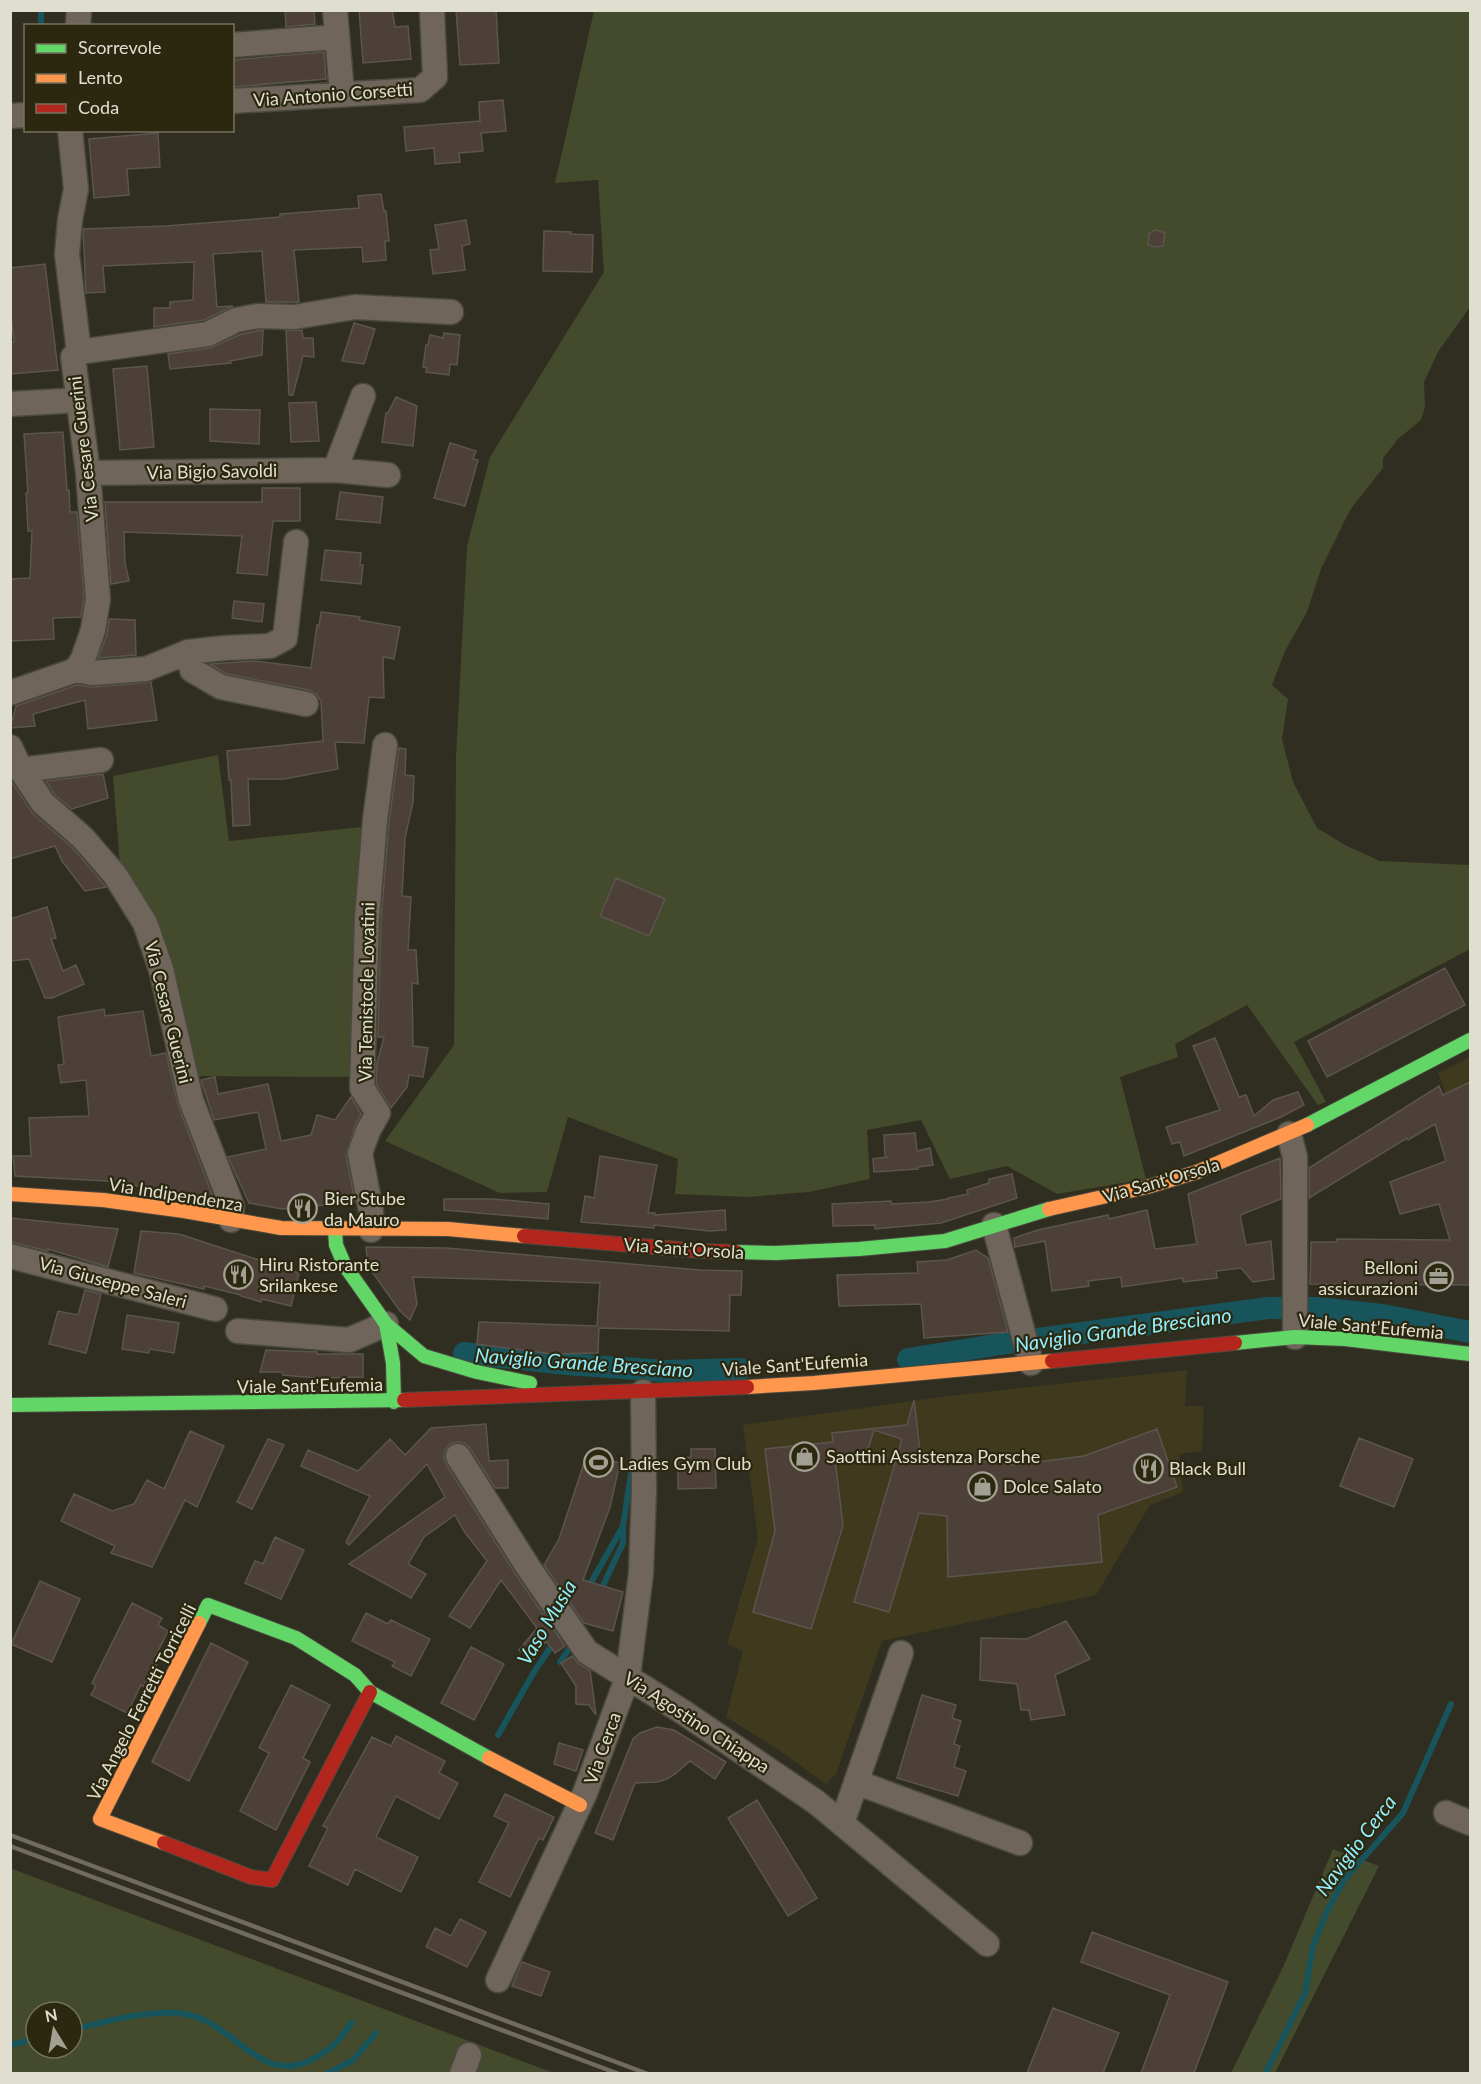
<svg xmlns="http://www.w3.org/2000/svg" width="1481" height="2084" viewBox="0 0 1481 2084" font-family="Lato,sans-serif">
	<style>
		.built { fill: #3f3a1d }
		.green { fill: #444a2c; fill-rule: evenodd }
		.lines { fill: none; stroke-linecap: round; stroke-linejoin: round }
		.stream { stroke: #17545b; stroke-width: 6 }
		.canal { stroke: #17545b; stroke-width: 22 }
		.building { fill: #4c4038; stroke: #5c554d; stroke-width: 1.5 }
		.street-casing { stroke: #4a493e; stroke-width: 27 }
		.fast-casing { stroke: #4a493e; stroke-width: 16 }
		.slow-casing { stroke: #4a493e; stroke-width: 16 }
		.jam-casing { stroke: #4a493e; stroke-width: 16 }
		.street { stroke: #6f655a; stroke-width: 24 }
		.fast { stroke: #63d668; stroke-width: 14 }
		.slow { stroke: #ff974d; stroke-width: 14 }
		.jam { stroke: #b3261e; stroke-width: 14 }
		.rail { stroke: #706a5f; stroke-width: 4.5 }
		.labels { text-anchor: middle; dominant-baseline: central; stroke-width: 4.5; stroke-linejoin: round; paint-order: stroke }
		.street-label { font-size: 18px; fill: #e0decf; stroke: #2c2810 }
		.poi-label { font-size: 18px; fill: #e0decf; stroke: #2c2810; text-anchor: start }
		.water-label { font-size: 20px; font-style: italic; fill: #91eefc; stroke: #2c2810 }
	</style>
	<rect width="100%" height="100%" fill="#302e20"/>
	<path class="built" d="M1470,1057V1164L1438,1073Z
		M1187,1370L1185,1406H1204L1202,1451L1179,1454L1183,1492L1150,1505L1096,1595L882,1641L836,1774L826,1784L776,1748L726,1717L743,1651L727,1644L758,1538L743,1425L948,1396Z"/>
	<path class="green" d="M594,11H1470V307L1438,352L1424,382L1425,407L1421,420L1398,439L1383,458V468L1350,510L1321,569L1307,612L1285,651L1272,685L1288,699L1282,739L1293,782L1317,828L1345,845L1380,861L1470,865V949L1294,1042L1326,1102L1318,1105L1247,1005L1175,1044L1178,1057L1120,1077L1146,1179L1057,1194L1007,1166L950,1179L921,1120L867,1130L870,1179L809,1192L748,1197L675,1194L678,1159L568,1117L547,1192L500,1193L385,1141L454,1045L456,757L467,546L490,457L604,272L598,180L555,183Z
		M218,755L229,841L362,827L356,898L355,1077L189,1076L175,977L161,938L120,866L113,776Z
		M1333,1849L1379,1866L1275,2073H1231L1284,1965Z
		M10,1868L554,2073H11ZM36,2012H72V2048H36Z"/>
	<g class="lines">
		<path class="stream" d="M41,10V26
			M588,1588L623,1526
			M600,1592L623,1543V1526L633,1461
			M560,1662L573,1643
			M498,1735L534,1672L564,1627
			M72,2030C106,2021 150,2009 185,2014C234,2022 258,2084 309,2061C332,2049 338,2043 352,2022
			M10,2045L36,2039
			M327,2074L353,2060L376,2033
			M1265,2074L1305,1993L1313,1946L1327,1911L1344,1880L1403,1813L1451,1704"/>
		<path class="canal" d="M464,1353L566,1364L664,1371L741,1369
			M908,1359L1007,1343L1268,1308H1317L1383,1315L1470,1332"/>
	</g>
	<path class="building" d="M285,10H314L315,24L286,27Z
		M359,10H392L395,27L408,26L411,59L363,63Z
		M456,10H496L499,63L460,65Z
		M324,52L326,79L232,87V60Z
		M503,100L506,131L481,133L483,151L459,153L460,162L435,164L434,148L406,151L404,127L480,121V123L479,102Z
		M158,133L160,167L127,169L129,195L94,198L89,139Z
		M381,194L384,211H386L389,241H385L386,260L363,262L362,247L294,250L299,302H266L262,251L213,254L217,307L233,306L204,320L154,327V308H170V302L193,300L194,262L103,266L105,292L86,293L83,229L166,226L280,217V214L359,208L358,196Z
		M466,220L470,244L462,246L465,270L433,274L430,250L439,249L435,225Z
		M1156,230L1165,233L1163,246L1156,247L1148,245L1149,233Z
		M544,231L571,232L570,234L593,235L592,272L543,271Z
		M45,264L58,370L10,374V342H14L10,307V268Z
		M354,323L375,329L364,364L342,361Z
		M263,330L262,355L230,361L231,363L170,369L168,354L210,348L241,334Z
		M302,330L303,338H313L314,357L303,356L293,395H289L286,331Z
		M444,333L460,335L457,365L450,364L449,375L426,372L427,368L423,367L426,345H428L430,335L443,338Z
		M147,366L154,447L120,450L113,369Z
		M396,397L417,406L413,446L382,442L386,413H388Z
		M316,402L319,441L291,442L289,403Z
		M210,409L260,410L259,444L210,441Z
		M63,432L67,490H69L70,512H77L84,598L81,617L53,618L54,639L10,641V579L30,578L32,531H28L26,493H28L24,434Z
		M450,443L476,451L473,459L478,460L465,506L434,498Z
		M262,488H300V521H273L267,575L237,573L242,536L124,532L125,563L129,581L111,584L105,502H262Z
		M340,492L383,497L380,523L336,519Z
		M325,550L361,553L360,565H363L361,584L321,580Z
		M234,601L264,604L262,622L232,618Z
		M321,612L360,617L359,620L400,627L394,659L383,657L384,698L369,697L364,743L335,742L338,769L284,779H248L250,825L233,826L231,780H229L227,751L323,741L321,701L316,694L309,690L226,674L210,664L255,661L311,668L317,625L319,626Z
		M109,619L135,620L136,655L98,658L107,634Z
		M151,682L157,720L88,729L85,700L33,714L35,726L10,728L16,706L77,685L93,687Z
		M399,748L406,749L405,775L414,776L413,802L405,838L402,896L411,897L408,950H416L418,984L412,983L413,1046L428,1048L423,1077L409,1075L407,1087L391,1108L376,1084L377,1063L384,1037H378L381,919L389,822Z
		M103,774L108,798L72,809L54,794L46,781Z
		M11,781L33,814L73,848L106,887L85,891L62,861L55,846L10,859Z
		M616,878L665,899L649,936L600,916Z
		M47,907L56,938L51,939L63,971L76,965L84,984L52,998H45L29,959L10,961V919Z
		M1445,968L1465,1005L1327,1077L1308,1041Z
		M104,1009L105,1016L143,1011L151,1056L166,1053L178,1105L213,1197L106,1181L15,1176L13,1156H31L29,1118L89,1116L86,1080L61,1083L58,1065L64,1064L58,1017Z
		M1215,1038L1239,1097L1246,1095L1254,1116L1273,1100L1298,1092L1304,1105L1281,1117L1184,1156L1180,1142L1172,1144L1166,1127L1220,1110L1193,1046Z
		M215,1077L218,1094L268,1084L281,1141L311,1135L317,1115L335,1120L351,1097L361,1114L355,1126L346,1155L355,1202L282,1209L249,1203L228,1157L266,1149L258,1112L214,1120L201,1080Z
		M1470,1082V1285L1310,1284L1311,1242H1336L1337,1239L1450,1240L1439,1204L1400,1214L1390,1182L1446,1161L1435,1124L1408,1140L1407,1138L1309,1198V1168L1439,1086L1443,1095Z
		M915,1133L917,1151L930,1148L933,1165L918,1167V1169L874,1172L873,1159L887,1157L885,1155L884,1135Z
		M600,1156L657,1165L648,1213H655V1215L725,1210L726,1230L709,1231L654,1225V1228L581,1222L585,1196L594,1198Z
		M1280,1158L1281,1199L1240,1215L1246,1245L1271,1241L1274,1279L1253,1282L1241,1268L1216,1271L1217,1278L1183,1282V1278L1122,1287L1121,1277L1088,1281L1089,1286L1052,1291L1045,1241L1015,1247L1014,1238L1038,1230L1108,1215L1109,1219L1147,1210L1155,1249L1197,1244L1188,1194Z
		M1012,1174L1017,1198L941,1223L875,1229V1225L833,1226L832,1204L891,1201L892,1204L928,1202L948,1199V1198L968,1194L967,1190L989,1183V1179Z
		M444,1199H493L549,1204L548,1219L444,1210Z
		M10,1218L118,1229L108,1267L48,1249V1251L10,1242Z
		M141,1231L179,1234L299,1273L291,1306L262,1299L261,1302L241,1296V1295L204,1286V1289L134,1273Z
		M366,1247L447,1248L700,1270L742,1271L741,1295H730L729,1331L599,1328L598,1353L552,1354L477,1344L479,1322L597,1326L600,1283L413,1277L417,1304L410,1320L400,1311L368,1266Z
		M976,1250L988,1258L1008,1332L924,1338L921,1304L839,1306L837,1275L918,1273L917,1262L947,1260Z
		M85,1290L101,1294L86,1353L49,1344L58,1311L78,1315Z
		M127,1315L179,1323L174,1353L150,1349L149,1353L122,1349Z
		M266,1350L317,1352V1354H363V1377L317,1378L283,1375L282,1372H260Z
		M914,1400L920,1451L935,1456L1015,1465L1084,1456L1157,1429L1177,1487L1098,1515L1102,1562L948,1577L947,1516L919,1513L889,1612L854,1602L902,1439L874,1430L866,1455L835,1459L843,1526L811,1629L753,1612L775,1531L765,1449L833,1442L832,1433L907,1425Z
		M486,1424L489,1461L508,1460V1488H495L470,1448L464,1443L457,1442L450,1444L445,1450L444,1457L446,1464L516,1575L565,1646L555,1653L546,1641L532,1661L519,1650L537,1628L501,1580L470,1628L449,1616L487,1561L464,1531L455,1515L424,1537L408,1564L426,1574L411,1598L349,1564L445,1497L427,1464L349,1545L346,1542L370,1496L301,1466L308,1450L358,1471L390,1439L405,1455L431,1428Z
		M190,1431L224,1446L197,1507L185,1500L152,1567L111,1553L115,1546L61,1521L74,1494L112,1511L134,1504L147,1480L164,1489Z
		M1359,1438L1413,1459L1394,1507L1340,1486Z
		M268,1439L284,1445L252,1509L237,1502Z
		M691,1449H715L716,1488L678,1489V1458L691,1457Z
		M587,1454L620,1463L610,1507L583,1580L623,1592L613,1631L584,1623L544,1565L559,1539Z
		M275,1537L304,1550L281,1599L245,1583L255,1561L263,1564Z
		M40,1581L80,1599L52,1662L11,1644Z
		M132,1603L162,1618L158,1625L168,1631L155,1657L159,1660L145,1687L141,1685L127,1713L91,1695L96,1686L92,1683Z
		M366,1613L388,1624L391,1620L430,1639L411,1676L392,1666L395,1662L352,1641Z
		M1066,1621L1090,1659L1055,1675L1065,1715L1031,1720L1029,1710H1021L1017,1684L980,1680L981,1638L1027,1639Z
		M211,1643L248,1662L189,1781L152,1762Z
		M471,1647L504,1664L474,1720L441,1703Z
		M572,1656L579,1664L590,1670L596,1715L589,1705L576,1704V1686L561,1663Z
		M291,1685L330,1705L303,1758L310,1762L276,1830L240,1811L269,1753L259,1748Z
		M922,1695L956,1705L952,1718L961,1721L954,1744L960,1746L954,1767L966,1771L958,1796L897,1778Z
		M657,1727L674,1730L726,1762L715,1779L690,1761L675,1774L667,1779L657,1782L635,1783L613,1840L595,1833L633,1739L640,1733Z
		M396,1736L445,1761L439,1773L458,1783L439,1819L396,1796L376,1837L418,1857L401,1892L355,1869L348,1885L309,1866L328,1828L323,1826L372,1737L391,1746Z
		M559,1743L583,1750L576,1771L554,1764Z
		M505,1794L554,1817L543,1840L539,1838L510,1897L479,1882L509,1823L494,1816Z
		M757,1800L817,1898L788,1916L728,1818Z
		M460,1919L486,1932L467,1967L426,1947L435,1928L451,1936Z
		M1092,1932L1228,1982L1194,2073H1141L1170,1995L1081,1962Z
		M522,1962L550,1972L541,1996L512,1986Z
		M1053,2008L1119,2033L1103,2073H1027Z"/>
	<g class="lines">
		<defs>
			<path id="street" d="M335,10L342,94
				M78,26L79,10
				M232,45L337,37
				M232,101L420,90L435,77L432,10
				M10,116L26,115
				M70,130L76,189L70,220L67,254L79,352
				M10,404L63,401
				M335,470L363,396
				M88,473L335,470L388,475
				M188,652L192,670L221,687L306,704
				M76,670L92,673L146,669L188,652L225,648L270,646L285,638L296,542
				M10,693L76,670L83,659L93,630L98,599L88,473L73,357L79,352L208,334L236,320L258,316L294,317L355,307L451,312
				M10,747L21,770L43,803L83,838L115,875L145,923L161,969L191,1100L232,1206L231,1220
				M21,770L101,760
				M1289,1134L1295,1157V1337
				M994,1225L1031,1363
				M371,1230V1211L360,1153L368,1131L378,1113L362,1088L367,918L375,820L385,745
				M10,1256L215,1309
				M238,1331L349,1340L386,1324
				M458,1456L528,1567L587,1652L683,1712L816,1802L987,1944
				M856,1782L1020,1843
				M1446,1813L1470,1823
				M842,1823L901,1653
				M498,1980L585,1793L628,1676L641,1573L644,1491L643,1392
				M462,2074L469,2055"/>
			<path id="fast" d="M1307,1125L1470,1040
				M335,1230L336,1245L345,1266L386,1324L424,1356L477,1372L530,1383
				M736,1252L776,1253L859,1249L945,1241L1049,1209
				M386,1324L393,1363L394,1402
				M1235,1343L1295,1337L1345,1339L1470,1354
				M10,1405L404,1400
				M199,1623L208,1605L296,1638L355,1675L370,1692L489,1758"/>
			<path id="slow" d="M10,1194L103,1200L184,1211L281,1228L448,1229L524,1236
				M1049,1209L1147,1187L1197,1172L1307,1125
				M747,1387L814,1383L1052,1361
				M489,1758L580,1805
				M164,1843L100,1819L199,1623"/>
			<path id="jam" d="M524,1236L702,1251L736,1252
				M1052,1361L1235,1343
				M404,1400L747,1387
				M164,1843L251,1877L272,1880L370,1692"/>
		</defs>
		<use href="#street" class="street-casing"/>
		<use href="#fast" class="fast-casing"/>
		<use href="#slow" class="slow-casing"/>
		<use href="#jam" class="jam-casing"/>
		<use href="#street" class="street"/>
		<use href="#fast" class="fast"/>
		<use href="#slow" class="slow"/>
		<use href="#jam" class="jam"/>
		<path class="rail" d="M10,1835L648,2074
			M10,1846L619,2074"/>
	</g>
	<defs>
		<symbol id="restaurant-ring" viewBox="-11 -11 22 22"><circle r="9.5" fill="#2c2810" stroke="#a2a092" stroke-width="1.5"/><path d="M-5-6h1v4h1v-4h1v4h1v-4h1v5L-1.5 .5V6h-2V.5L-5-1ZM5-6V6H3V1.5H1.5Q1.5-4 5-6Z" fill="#a2a092"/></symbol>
		<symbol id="office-ring" viewBox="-11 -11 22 22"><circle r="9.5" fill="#2c2810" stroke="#a2a092" stroke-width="1.5"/><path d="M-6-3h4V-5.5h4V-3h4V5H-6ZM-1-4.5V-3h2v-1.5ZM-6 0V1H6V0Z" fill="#a2a092"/></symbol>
		<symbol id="shop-ring" viewBox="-11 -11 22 22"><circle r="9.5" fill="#2c2810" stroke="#a2a092" stroke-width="1.5"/><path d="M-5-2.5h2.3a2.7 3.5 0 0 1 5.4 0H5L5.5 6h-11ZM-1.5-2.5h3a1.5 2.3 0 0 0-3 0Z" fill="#a2a092"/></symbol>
		<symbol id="stadium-ring" viewBox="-11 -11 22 22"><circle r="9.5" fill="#2c2810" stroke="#a2a092" stroke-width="1.5"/><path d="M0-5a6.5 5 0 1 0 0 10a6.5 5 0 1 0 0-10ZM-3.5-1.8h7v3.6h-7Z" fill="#a2a092"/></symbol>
	</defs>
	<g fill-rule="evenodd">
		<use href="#restaurant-ring" x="286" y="1192" width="33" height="33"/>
		<use href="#restaurant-ring" x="222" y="1258" width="33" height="33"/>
		<use href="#office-ring" x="1422" y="1260" width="33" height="33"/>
		<use href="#shop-ring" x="788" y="1440" width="33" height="33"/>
		<use href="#stadium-ring" x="582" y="1446" width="33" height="33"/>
		<use href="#restaurant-ring" x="1132" y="1452" width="33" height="33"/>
		<use href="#shop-ring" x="966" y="1470" width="33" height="33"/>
	</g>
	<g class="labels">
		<g class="street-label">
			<text transform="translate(333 94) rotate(-4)">Via Antonio Corsetti</text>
			<text transform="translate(83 449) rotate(-97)">Via Cesare Guerini</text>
			<text transform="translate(212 471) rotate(-1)">Via Bigio Savoldi</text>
			<text transform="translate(366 992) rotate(-89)">Via Temistocle Lovatini</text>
			<text transform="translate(169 1012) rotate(76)">Via Cesare Guerini</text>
			<text transform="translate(1161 1180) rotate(-16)">Via Sant'Orsola</text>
			<text transform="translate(176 1194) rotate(9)">Via Indipendenza</text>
			<text transform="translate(684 1248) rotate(4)">Via Sant'Orsola</text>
			<text transform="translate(113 1282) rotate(15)">Via Giuseppe Saleri</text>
			<text transform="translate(1371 1326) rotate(5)">Viale Sant'Eufemia</text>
			<text transform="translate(795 1364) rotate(-4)">Viale Sant'Eufemia</text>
			<text transform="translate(310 1385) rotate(-1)">Viale Sant'Eufemia</text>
			<text transform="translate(141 1702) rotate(-63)">Via Angelo Ferretti Torricelli</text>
			<text transform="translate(697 1722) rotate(33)">Via Agostino Chiappa</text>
			<text transform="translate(602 1748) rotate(-70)">Via Cerca</text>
		</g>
		<g class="poi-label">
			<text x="324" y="1198">Bier Stube<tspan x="324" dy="21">da Mauro</tspan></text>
			<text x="259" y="1264">Hiru Ristorante<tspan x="259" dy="21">Srilankese</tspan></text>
			<text x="1418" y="1267" text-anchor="end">Belloni<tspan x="1418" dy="21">assicurazioni</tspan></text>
			<text x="826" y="1456">Saottini Assistenza Porsche</text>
			<text x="619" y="1463">Ladies Gym Club</text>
			<text x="1169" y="1468">Black Bull</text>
			<text x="1003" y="1486">Dolce Salato</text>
		</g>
		<g class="water-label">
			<text transform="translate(1123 1329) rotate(-8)">Naviglio Grande Bresciano</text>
			<text transform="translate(584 1362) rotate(4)">Naviglio Grande Bresciano</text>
			<text transform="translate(546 1622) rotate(-59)">Vaso Musia</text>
			<text transform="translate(1355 1845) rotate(-53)">Naviglio Cerca</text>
		</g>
	</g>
	<rect width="1481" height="2084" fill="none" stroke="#e0decf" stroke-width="24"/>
	<rect x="24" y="24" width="210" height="108" fill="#2c2810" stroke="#74715c" stroke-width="1.5"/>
	<rect x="36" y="44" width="30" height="9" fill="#63d668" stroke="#74715c" stroke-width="1.5"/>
	<text x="78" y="54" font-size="18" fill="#e0decf">Scorrevole</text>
	<rect x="36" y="74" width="30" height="9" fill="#ff974d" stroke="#74715c" stroke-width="1.5"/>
	<text x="78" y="84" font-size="18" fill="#e0decf">Lento</text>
	<rect x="36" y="104" width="30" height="9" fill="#b3261e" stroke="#74715c" stroke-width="1.5"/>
	<text x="78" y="114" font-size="18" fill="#e0decf">Coda</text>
	<g transform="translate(54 2030) rotate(349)"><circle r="28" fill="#2c2810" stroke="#74715c" stroke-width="1.5"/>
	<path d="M0-4.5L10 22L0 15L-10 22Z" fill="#a2a092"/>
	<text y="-9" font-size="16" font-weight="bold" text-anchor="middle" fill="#e0decf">N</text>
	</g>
</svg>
